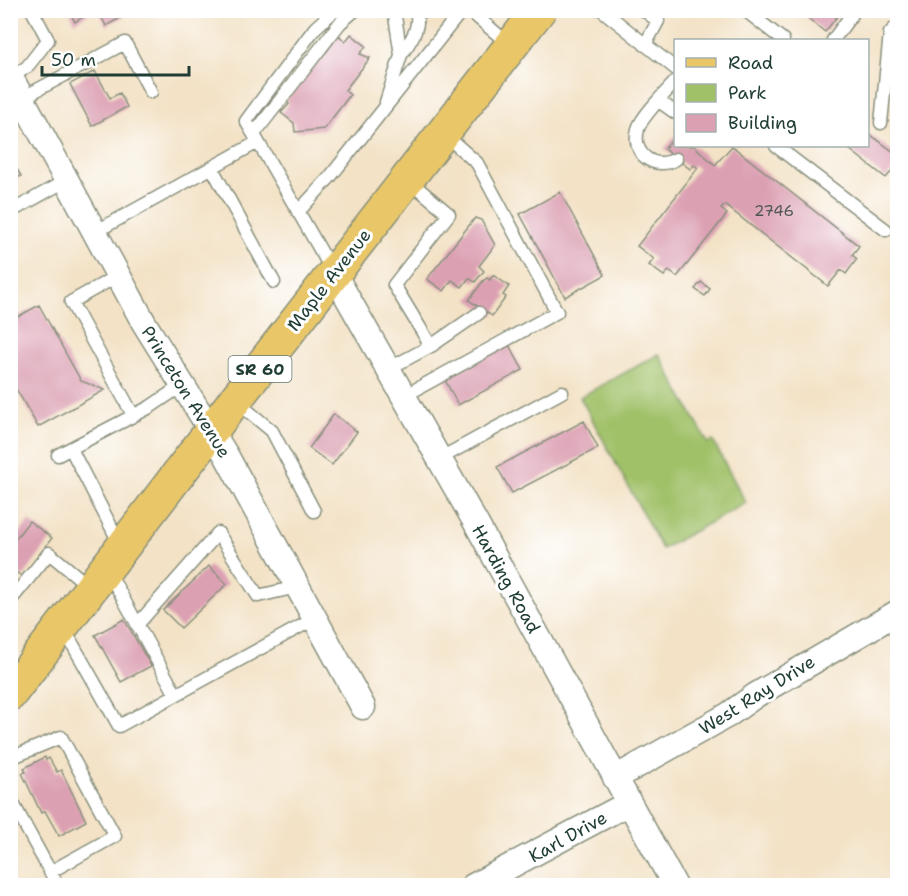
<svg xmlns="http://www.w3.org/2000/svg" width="908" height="896" viewBox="0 0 908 896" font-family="'Shantell Sans',sans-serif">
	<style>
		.green { fill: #a1c169; stroke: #607f4e; stroke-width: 1.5 }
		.building { fill: #dca0b3 }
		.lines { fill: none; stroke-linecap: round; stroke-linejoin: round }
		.service-casing { stroke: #89907d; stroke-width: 15 }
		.minor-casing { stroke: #89907d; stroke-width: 27 }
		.primary-casing { stroke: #89907d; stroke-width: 36 }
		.service { stroke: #fff; stroke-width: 12 }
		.minor { stroke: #fff; stroke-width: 24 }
		.primary { stroke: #e9c769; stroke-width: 33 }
		.labels { text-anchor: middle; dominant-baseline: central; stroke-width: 6; stroke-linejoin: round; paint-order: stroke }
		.number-label { font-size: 15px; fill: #4e5654 }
		.shield { fill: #fff; stroke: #627771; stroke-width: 1.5 }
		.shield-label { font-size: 16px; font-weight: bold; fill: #1f3d34 }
		.street-label { font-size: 18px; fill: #1f3d34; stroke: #fff }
	</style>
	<rect width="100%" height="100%" fill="#fff"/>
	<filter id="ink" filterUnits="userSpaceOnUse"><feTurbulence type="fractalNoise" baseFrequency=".0167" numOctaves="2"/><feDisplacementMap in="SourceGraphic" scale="12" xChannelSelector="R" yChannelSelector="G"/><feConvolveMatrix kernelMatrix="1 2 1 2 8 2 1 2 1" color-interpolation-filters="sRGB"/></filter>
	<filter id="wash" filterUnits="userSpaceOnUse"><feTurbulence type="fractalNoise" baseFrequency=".008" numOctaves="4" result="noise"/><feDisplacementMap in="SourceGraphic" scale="24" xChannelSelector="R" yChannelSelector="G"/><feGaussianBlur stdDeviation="1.35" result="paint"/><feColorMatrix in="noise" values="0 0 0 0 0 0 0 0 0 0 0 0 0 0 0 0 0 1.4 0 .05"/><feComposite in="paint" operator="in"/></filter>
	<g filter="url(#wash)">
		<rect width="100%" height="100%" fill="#f3e2c6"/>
		<path class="green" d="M659,354L708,443L713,441L746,503L662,549L580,397Z"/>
		<g id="blocks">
			<path class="building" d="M69,10H95L75,22Z
				M98,10H135L106,26Z
				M798,10H842L825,32Z
				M351,34L366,46L360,54L370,58L345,90L350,95L324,129L295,132L294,123L281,113L289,104L285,101L324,50L326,52L339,35L345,42Z
				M95,71L110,98L120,93L127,107L92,126L70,84Z
				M868,133L898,155V164L886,178L849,149L852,146H868Z
				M676,135V146H694L715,165L732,146L859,246L852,255L857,259L846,274L841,270L828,286L725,205L721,209L727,214L677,277L669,271L664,276L649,265L654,259L637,246L698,168L694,165L690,169L664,149Z
				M10,158L21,176L10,182Z
				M560,192L605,275L565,297L520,214Z
				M475,218L481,220L495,245L479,266L484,271L475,282L469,278L462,287L452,280L444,291L427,279Z
				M493,275L509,286L503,295L506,297L492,316L469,300L483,281L487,278L490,280Z
				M701,282L710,289L705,296L695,289Z
				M39,305L81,381L105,390L38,427L10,378V321Z
				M508,343L523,370L458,405L444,378Z
				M334,414L357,432L332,465L309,448Z
				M584,421L598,448L512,493L497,467Z
				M29,521L52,538L23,577L10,568V546Z
				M209,566L227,584L181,628L163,610Z
				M124,619L151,666L121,682L95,635Z
				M45,757L46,760L49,758L57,772L61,770L86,821L59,836L45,811L41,813L22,773L26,772L24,768Z"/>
		</g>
	</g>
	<g filter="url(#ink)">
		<use href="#blocks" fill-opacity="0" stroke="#89907d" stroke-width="1.5"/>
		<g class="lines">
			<defs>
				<path id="service" d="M469,10L511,46
					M602,10L676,69
					M644,10L658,21L645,45
					M745,10L783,40
					M833,40L855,10
					M401,55C411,40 421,28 416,10
					M11,77L27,67L48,40L32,10
					M676,81C666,92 641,117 638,129C631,155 655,171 676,159
					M22,98L125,43L151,92
					M659,101L676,113
					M386,102L401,55L394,10
					M881,123L890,33L898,25
					M254,134L340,23L355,10
					M776,146L886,230
					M212,168L274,282
					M10,212L67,180
					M298,212L330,177L462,10
					M95,232L258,142
					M333,272L246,121L315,28L335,10
					M119,275L71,302L133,415
					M431,346L479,313
					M388,369L431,346L394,285L449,214L408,180
					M404,396L557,312L477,163L444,134
					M236,401L272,431L314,511
					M71,449L121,546
					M58,455L150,407L181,386
					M439,459L562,392
					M108,571L175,693
					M10,601L49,553L90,587
					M137,625L218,533L258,596L297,587
					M64,629L119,726L314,619
					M13,757L61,737L115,836L50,872
					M10,798L58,886"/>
				<path id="minor" d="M10,76L144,323L226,455L363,707
					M334,274L477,525L675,886
					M615,778L728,715L756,695L898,612
					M473,886L629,803"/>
				<path id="primary" d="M10,694L235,400L539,10"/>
			</defs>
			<use href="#service" class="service-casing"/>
			<use href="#minor" class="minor-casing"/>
			<use href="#primary" class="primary-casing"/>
			<use href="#service" class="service"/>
			<use href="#minor" class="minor"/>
			<use href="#primary" class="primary"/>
		</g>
	</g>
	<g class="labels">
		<g class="number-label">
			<text x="774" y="211">2746</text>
		</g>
		<rect class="shield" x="228.5" y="356" width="63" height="26" rx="4.5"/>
		<g class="shield-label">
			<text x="260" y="369">SR 60</text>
		</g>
		<g class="street-label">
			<text transform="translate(329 280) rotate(-52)">Maple Avenue</text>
			<text transform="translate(186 392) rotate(58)">Princeton Avenue</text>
			<text transform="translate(506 579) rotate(61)">Harding Road</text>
			<text transform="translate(757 695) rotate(-32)">West Ray Drive</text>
			<text transform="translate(568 837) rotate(-29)">Karl Drive</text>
		</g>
	</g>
	<rect width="908" height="896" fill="none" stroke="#fff" stroke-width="36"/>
	<rect x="674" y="39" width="195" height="108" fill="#ffffff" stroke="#a5b1ae" stroke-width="1.5"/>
	<rect x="686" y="58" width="30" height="9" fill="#e9c769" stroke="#a5b1ae" stroke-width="1.5"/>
	<text x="728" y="69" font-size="18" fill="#1f3d34">Road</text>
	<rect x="686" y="84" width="30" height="18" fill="#a1c169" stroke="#a5b1ae" stroke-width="1.5"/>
	<text x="728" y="99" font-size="18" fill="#1f3d34">Park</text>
	<rect x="686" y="114" width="30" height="18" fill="#dca0b3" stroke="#a5b1ae" stroke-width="1.5"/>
	<text x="728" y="129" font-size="18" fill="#1f3d34">Building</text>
	<path d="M42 66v9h147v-9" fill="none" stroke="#1f3d34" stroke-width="3"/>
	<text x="51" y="66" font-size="18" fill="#1f3d34" stroke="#ffffff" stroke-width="4.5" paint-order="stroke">50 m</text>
</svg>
